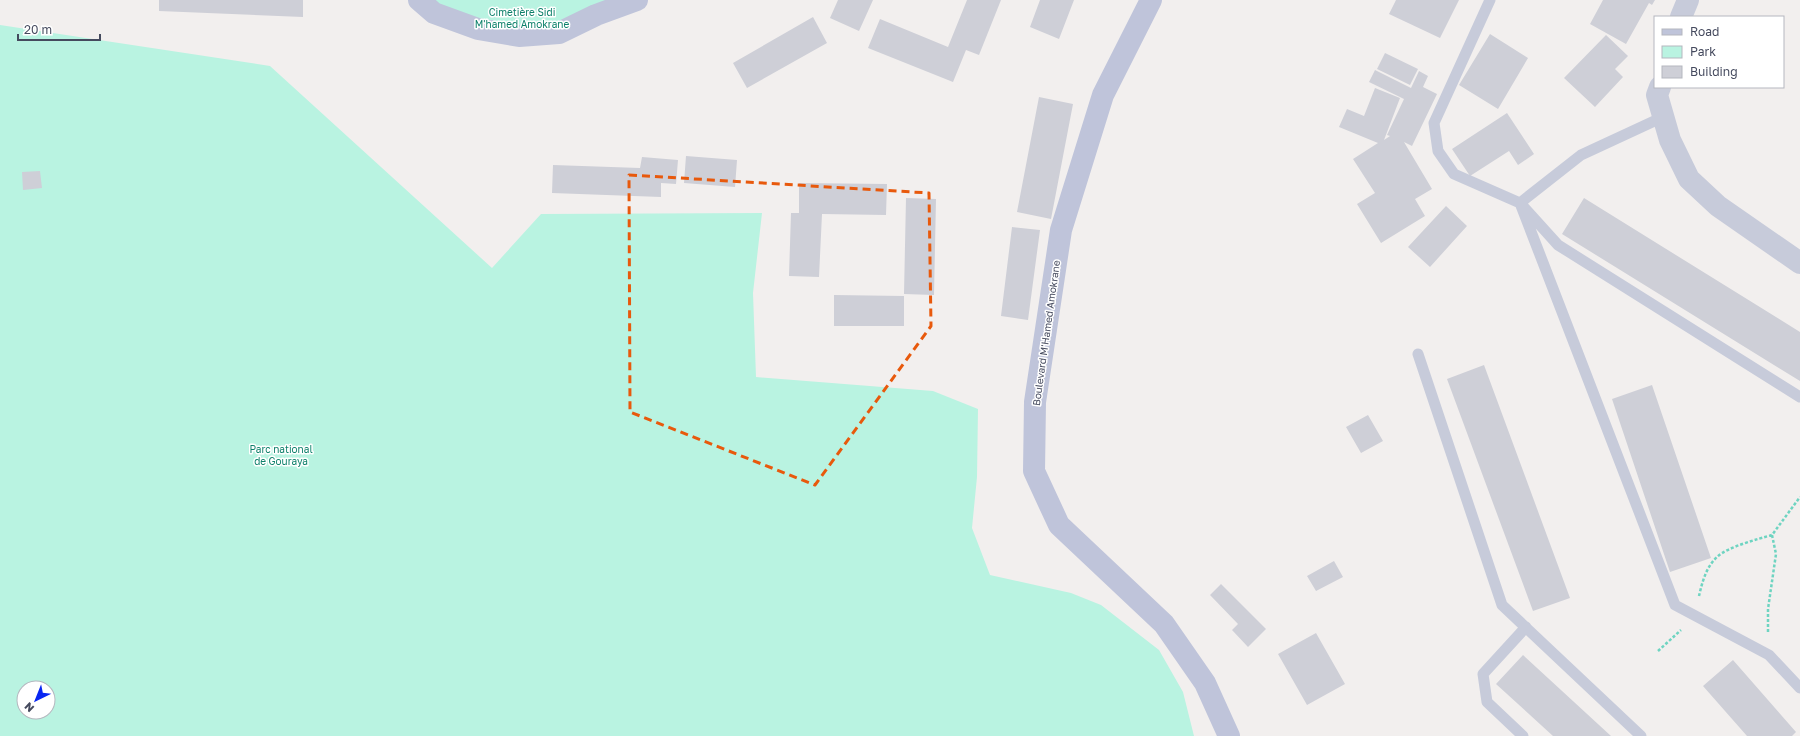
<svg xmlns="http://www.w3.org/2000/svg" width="1800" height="736" viewBox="0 0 1800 736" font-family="'Golos Text',sans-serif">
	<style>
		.green { fill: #b9f3e1; fill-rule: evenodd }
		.building { fill: #cecfd7 }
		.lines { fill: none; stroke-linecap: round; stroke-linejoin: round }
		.path { stroke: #6ed4c1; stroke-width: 2.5; stroke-dasharray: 3 2; stroke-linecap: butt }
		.service { stroke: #c7cbda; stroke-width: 11 }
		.minor { stroke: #c7cbda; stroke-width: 22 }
		.secondary { stroke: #bfc4da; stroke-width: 22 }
		.marked { fill: none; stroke: #e8590c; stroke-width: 3; stroke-dasharray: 8 5; stroke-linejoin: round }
		.labels { text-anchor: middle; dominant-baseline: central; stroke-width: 3; stroke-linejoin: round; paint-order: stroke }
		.park-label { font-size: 10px; fill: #0e816b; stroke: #fff }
		.street-label { font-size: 10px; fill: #454a5e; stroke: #fff }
	</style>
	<rect width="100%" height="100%" fill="#f2efee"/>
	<path class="green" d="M419,0H637L519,36Z
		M0,25L270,66L492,268L541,214L762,213L753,293L756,377L933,391L978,409L977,477L972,528L990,575L1071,593L1101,605L1159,650L1183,692L1194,736H0ZM24,688H48V712H24Z"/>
	<path class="building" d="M159,0H303V17L159,11Z
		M838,0H873L859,31L830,18Z
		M967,0H1001L979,55L966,50L953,82L868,48L880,19L948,47Z
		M1040,0H1074L1059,39L1030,27Z
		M1396,0H1459L1440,38L1389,14Z
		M1603,0H1655L1652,5L1649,3L1626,44L1590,24Z
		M813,17L827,43L747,88L733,63Z
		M1490,34L1528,58L1498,109L1459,85Z
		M1606,35L1628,56L1615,69L1623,77L1595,107L1564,78Z
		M1385,53L1418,69L1410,85L1377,69Z
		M1375,70L1411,88L1419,71L1428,76L1423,87L1437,94L1412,146L1404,142L1432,189L1415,199L1425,216L1381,243L1357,204L1375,193L1353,159L1378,143L1339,127L1347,109L1364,116L1375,88L1400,98L1384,140L1390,136L1387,135L1404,99L1369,82Z
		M1039,97L1073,104L1051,219L1017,212Z
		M1507,113L1534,154L1518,165L1509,151L1470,176L1452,149Z
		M686,156L737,160L735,187L684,183Z
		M642,157L678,160L676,184L661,183V197L552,193L553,165L640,168Z
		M40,171L42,188L23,190L22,172Z
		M799,183L887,184L886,215L822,214L819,277L789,276L791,213H799Z
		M906,198L936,199L934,295L904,294Z
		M1584,198L1800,332V381L1562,234Z
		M1446,206L1467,226L1430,267L1408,247Z
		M1012,227L1040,230L1028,320L1001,316Z
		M834,295L904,296V326H834Z
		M1484,365L1570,598L1533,611L1447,379Z
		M1652,385L1711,558L1670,572L1612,399Z
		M1368,415L1383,441L1361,453L1346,427Z
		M1334,561L1343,577L1316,591L1307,576Z
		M1221,584L1266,629L1248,647L1232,630L1238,624L1210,595Z
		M1316,633L1345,684L1307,705L1278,654Z
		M1523,655L1611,736H1553L1496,684Z
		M1733,660L1796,732L1792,736H1747L1703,686Z"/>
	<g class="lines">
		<path class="path" d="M1699,596C1702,583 1706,567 1717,557C1727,547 1758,539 1772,535
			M1768,632V609L1776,554L1772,535L1800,497
			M1658,651L1681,630"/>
		<path class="service" d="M1490,0L1434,123L1438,151L1454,174L1520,203L1558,245L1800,397
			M1663,117L1581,155L1520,203L1675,605L1769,655L1800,688
			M1418,354L1502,605L1641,736
			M1523,736L1487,702L1483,674L1526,627"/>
		<path class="minor" d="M1681,17L1688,0
			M1660,87L1657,95L1670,140L1689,179L1718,206L1800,263"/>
		<path class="secondary" d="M419,0L434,13L478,29L519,36L559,33L596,15L637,0
			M1151,0L1103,95L1061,230L1035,402L1034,471L1059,525L1164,624L1205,683L1229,736"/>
	</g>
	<path class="marked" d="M629,175L929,193L931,326L815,485L630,412Z"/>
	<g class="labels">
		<g class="park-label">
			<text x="522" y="12">Cimetière Sidi<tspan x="522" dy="12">M'hamed Amokrane</tspan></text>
			<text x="281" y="449">Parc national<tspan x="281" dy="12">de Gouraya</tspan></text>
		</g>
		<g class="street-label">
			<text transform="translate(1046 333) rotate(-82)">Boulevard M'Hamed Amokrane</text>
		</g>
	</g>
	<rect x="1654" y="16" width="130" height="72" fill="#ffffff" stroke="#b5b7bf"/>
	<rect x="1662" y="29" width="20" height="6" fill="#bfc4da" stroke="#b5b7bf"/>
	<text x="1690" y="36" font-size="12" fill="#454a5e">Road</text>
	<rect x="1662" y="46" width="20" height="12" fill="#b9f3e1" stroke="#b5b7bf"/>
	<text x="1690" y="56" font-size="12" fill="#454a5e">Park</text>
	<rect x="1662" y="66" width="20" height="12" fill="#cecfd7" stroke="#b5b7bf"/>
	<text x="1690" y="76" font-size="12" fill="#454a5e">Building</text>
	<g transform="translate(36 700) rotate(223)"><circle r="19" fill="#ffffff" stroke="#b5b7bf"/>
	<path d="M0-3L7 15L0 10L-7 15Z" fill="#0826f2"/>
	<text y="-6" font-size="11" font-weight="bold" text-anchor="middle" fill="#454a5e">N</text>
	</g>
	<path d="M18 34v6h82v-6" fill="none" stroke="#454a5e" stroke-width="2"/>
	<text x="24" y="34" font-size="12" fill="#454a5e" stroke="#ffffff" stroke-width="3" paint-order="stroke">20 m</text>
</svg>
